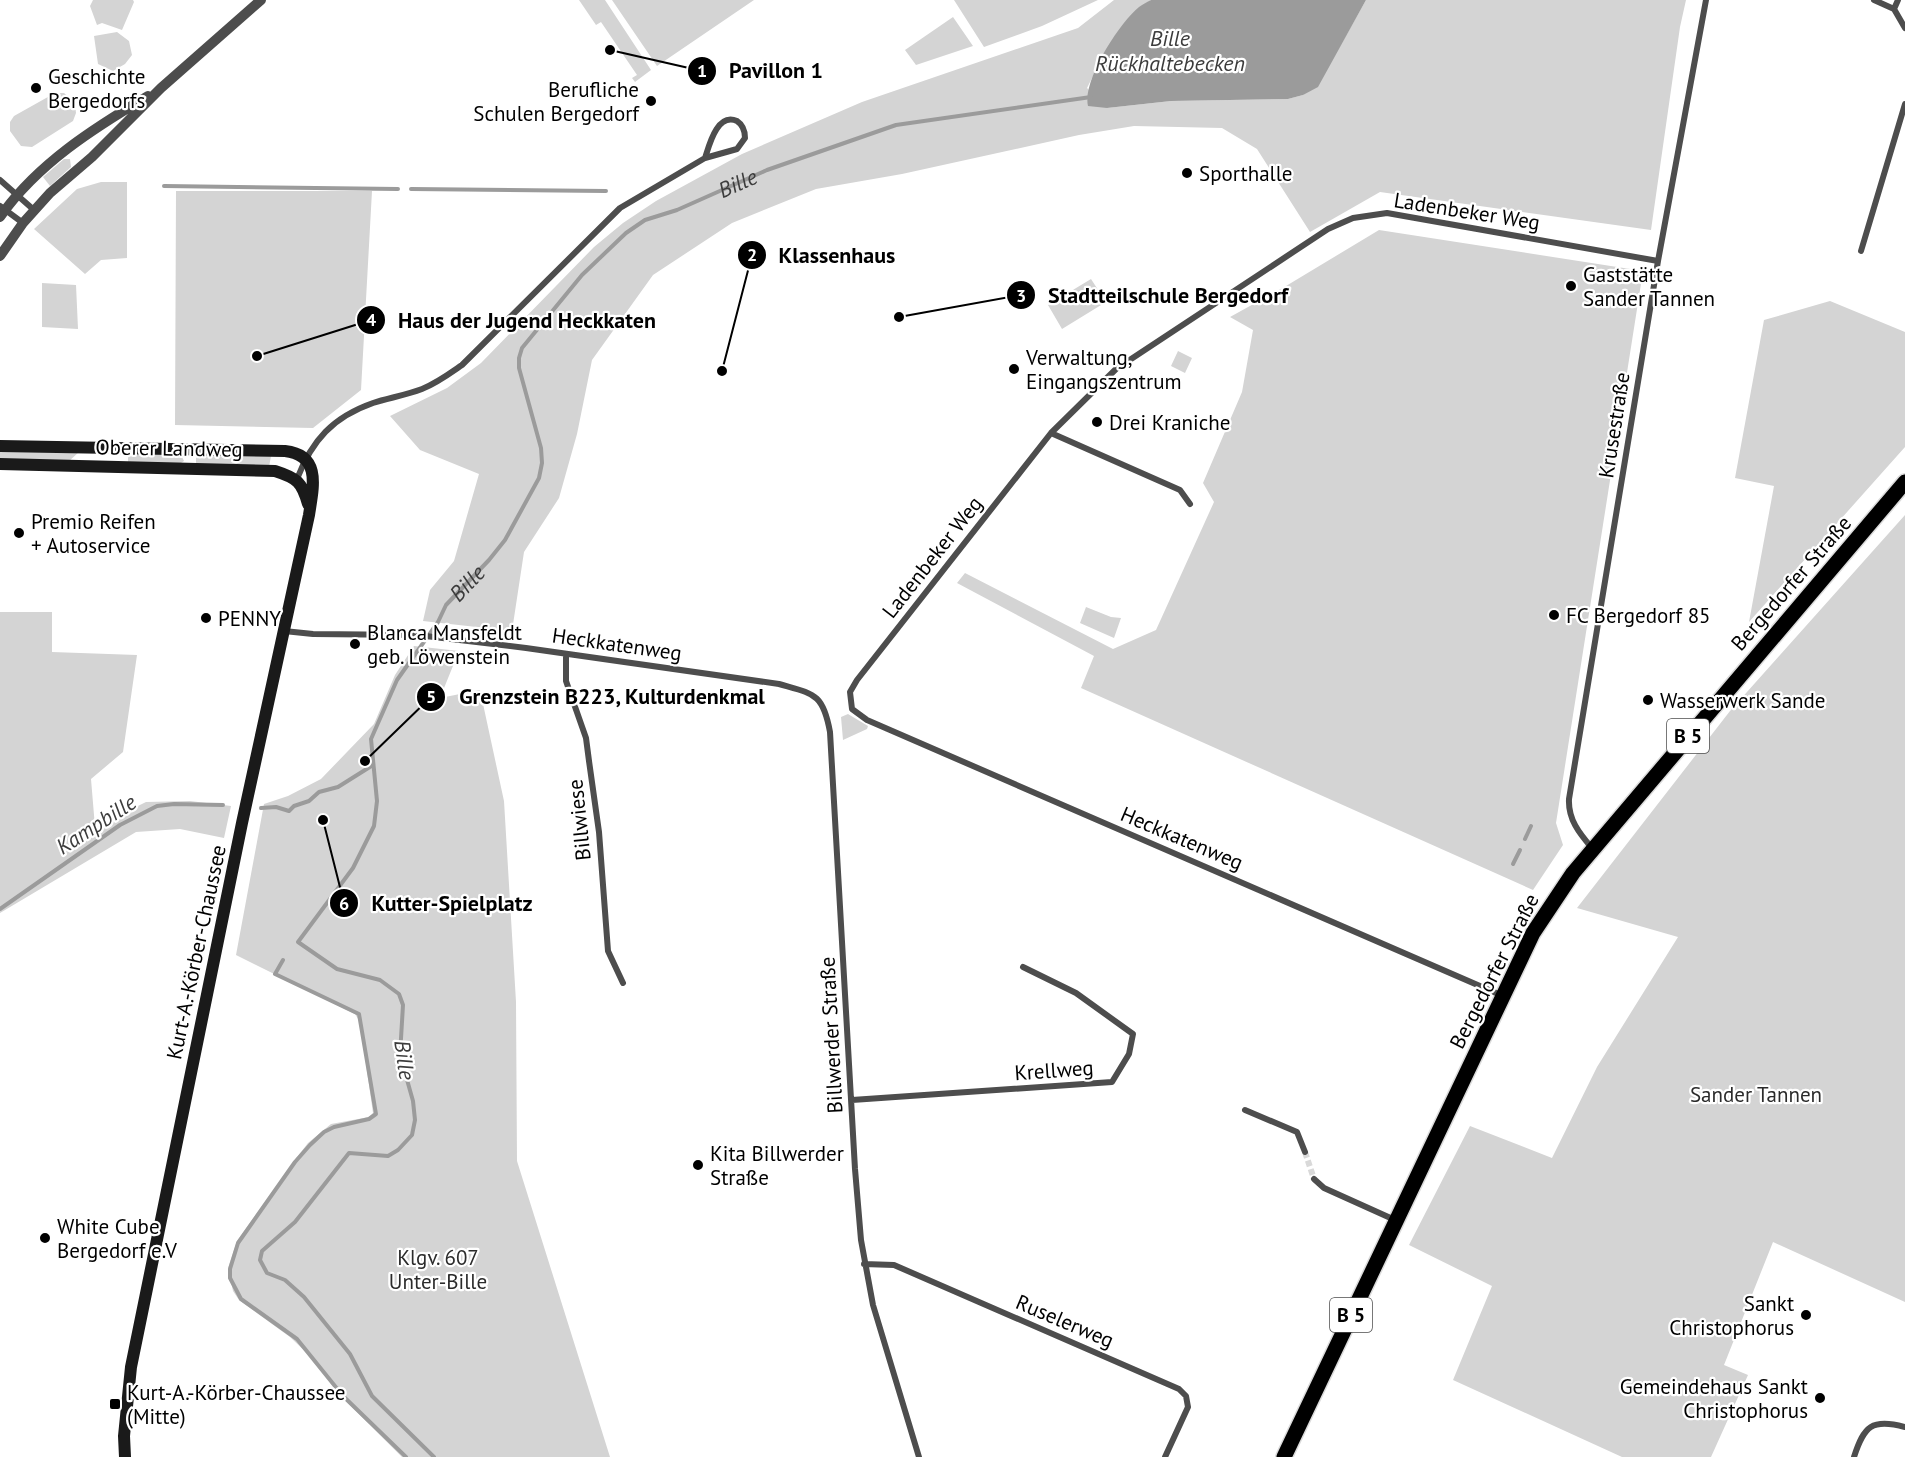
<svg xmlns="http://www.w3.org/2000/svg" width="1905" height="1457" viewBox="0 0 1905 1457" font-family="'PT Sans',sans-serif">
	<style>
		.green { fill: #d4d4d4 }
		.water { fill: #9b9b9b }
		.lines { fill: none; stroke-linecap: round; stroke-linejoin: round }
		.stream { stroke: #9b9b9b; stroke-width: 4 }
		.minor-tunnel { stroke: #d9d9d9; stroke-width: 6; stroke-dasharray: 6 3; stroke-linecap: butt }
		.primary-casing { stroke: #dbdbdb; stroke-width: 18 }
		.minor { stroke: #4d4d4d; stroke-width: 6 }
		.tertiary { stroke: #4d4d4d; stroke-width: 10 }
		.secondary { stroke: #1a1a1a; stroke-width: 12 }
		.primary { stroke: #000; stroke-width: 15 }
		.poi-dot { fill: #000; stroke: #fff; stroke-width: 2 }
		.labels { text-anchor: middle; dominant-baseline: central; stroke-width: 4.5; stroke-linejoin: round; paint-order: stroke }
		.shield { fill: #fff; stroke: #4c4c4c; stroke-width: 1.5 }
		.shield-label { font-size: 20px; font-weight: bold; fill: #000 }
		.poi-label { font-size: 21px; fill: #000; stroke: #fff; text-anchor: start }
		.street-label { font-size: 21px; fill: #000; stroke: #fff }
		.park-label { font-size: 21px; fill: #2b2b2b; stroke: #fff }
		.water-label { font-size: 22px; font-style: italic; fill: #3c3c3c; stroke: #fff }
		.leader { fill: none; stroke: #000; stroke-width: 2 }
		.callout-dot { fill: #000; stroke: #fff; stroke-width: 2 }
		.mark-label { font-size: 18px; text-anchor: middle; font-weight: bold; fill: #fff }
		.callout-label { font-size: 22px; text-anchor: middle; font-weight: bold; fill: #000; stroke: #fff; stroke-width: 4.5; stroke-linejoin: round; paint-order: stroke }
	</style>
	<rect width="100%" height="100%" fill="#fff"/>
	<path class="green" d="M93,0H133L134,2L122,30L102,23L97,25L90,6Z
		M579,0H605L651,70L635,82L632,78L637,75L601,22L596,25Z
		M612,0H754L657,66Z
		M954,0H1098L1042,26L984,47Z
		M1114,0H1151L1139,8L1098,66L1087,88L1107,108L1171,101L1288,99L1303,95L1339,48L1366,0H1686L1680,27L1651,230L1380,192L1310,232L1257,149L1222,128L1134,126L1079,135L902,174L816,189L732,223L653,275L592,360L577,434L559,498L524,552L512,631L423,621L430,590L454,561L479,474L420,450L390,416L447,388L481,363L594,247L623,223L656,201L742,154L862,102L1078,28Z
		M953,17L973,46L916,65L905,50Z
		M117,32L129,41L132,55L125,64L113,71L98,64L94,36Z
		M55,93H64L70,98L75,105L76,113L73,121L32,147L21,146L10,131V122L14,116Z
		M64,159H70L71,167L50,186L43,177Z
		M101,182H127V258L101,260L85,274L34,229L77,189Z
		M176,191H372L361,390L313,428L175,425Z
		M1379,230L1643,271L1556,823L1563,845L1533,890L1081,688L1094,656L957,583L965,573L1113,649L1156,630L1214,502L1203,483L1242,392L1253,330L1230,317L1286,286Z
		M1091,279L1106,302L1062,329L1048,305Z
		M42,283L76,285L78,329L42,327Z
		M1830,301L1905,332V447L1749,622L1774,486L1735,478L1764,320Z
		M1178,351L1192,358L1185,373L1171,366Z
		M0,450L79,452L68,462L0,460Z
		M128,453L177,455L182,457L184,461L181,463H128Z
		M196,455L271,456L269,467L196,465Z
		M1905,515V1302L1773,1242L1724,1365L1748,1375L1711,1457H1622L1453,1380L1492,1286L1409,1245L1470,1126L1552,1158L1597,1067L1678,937L1577,908L1730,711Z
		M1086,607L1111,617L1121,618L1114,638L1080,623Z
		M0,612H52V652L137,655L123,752L91,779L95,827L146,802L190,801L231,806L224,838L180,829L136,832L0,913Z
		M414,646L459,651L440,698L480,690L504,801L516,1002L517,1161L610,1457H402L338,1393L312,1358L290,1337L239,1300L233,1291L228,1268L237,1241L294,1161L308,1143L331,1124L369,1117L373,1113L360,1022L355,1014L236,955L264,804L288,796L321,779L374,724L395,675Z
		M848,714L868,726L867,729L843,740L841,717Z"/>
	<path class="water" d="M1151,0H1366L1318,87L1303,95L1288,99L1171,101L1107,108L1088,106C1082,81 1119,23 1139,7C1143,4 1147,2 1151,0Z"/>
	<g class="lines">
		<g class="stream">
			<path d="M164,186L398,189"/>
			<path d="M411,189L606,191"/>
			<path d="M261,808L276,807L289,811L294,806L309,801L319,792L338,787L373,765"/>
			<path d="M1525,839L1531,826"/>
			<path d="M1513,864L1520,850"/>
			<path d="M0,909L120,825L157,806L174,804L223,805"/>
			<path d="M283,960L275,974L359,1014L376,1114L369,1119L334,1127L324,1132L310,1145L295,1162L238,1243L230,1269V1278L241,1299L297,1339L343,1396L406,1457"/>
			<path id="s1" d="M434,1457L372,1396L350,1354L304,1297L285,1280L267,1273L260,1260L262,1251L295,1222L349,1153L388,1156L398,1150L412,1135L415,1120L413,1101L400,1055L403,1005L399,994L380,980L337,969L298,942L353,868L374,826L377,801L371,739L397,680L438,622L446,605L489,560L505,540L539,478L542,463L541,448L519,368V358L522,348L582,275L626,233L645,220L677,210L767,170L896,125L1091,97"/>
		</g>
		<path class="minor-tunnel" d="M1305,1152L1314,1179"/>
		<defs>
			<path id="primary" d="M1284,1457L1533,933L1573,873L1905,482"/>
		</defs>
		<use href="#primary" class="primary-casing"/>
		<path class="minor" d="M1874,0L1894,9
			M1898,0L1894,9L1905,28
			M0,180L34,210
			M0,206L23,223
			M1861,251L1905,104
			M1051,433L1180,490L1190,504
			M297,479C312,440 333,417 373,403C389,398 406,395 422,389C437,383 449,374 462,365L620,208L705,158L737,149L745,138C745,132 743,125 737,121C717,112 709,146 705,158
			M284,631L313,634L417,635L526,648L779,684C814,694 823,693 830,732L855,1169L861,1240L873,1305L919,1457
			M566,654V681L586,738L589,761L599,832L608,951L623,983
			M1592,848C1579,833 1568,819 1569,799L1658,261L1706,0
			M1503,996L867,720L852,709L850,692L857,680L1051,433L1116,369L1328,229L1353,218L1387,213L1658,261
			M852,1100L1112,1082L1129,1054L1133,1034L1076,993L1023,967
			M1245,1110L1297,1132L1305,1152
			M1314,1179L1324,1188L1395,1220
			M864,1264L894,1265L1179,1389L1186,1396L1188,1407L1165,1457
			M1854,1457C1864,1426 1872,1418 1905,1427"/>
		<path class="tertiary" d="M0,217C37,164 94,128 148,96
			M0,256L23,223L50,193L92,157L161,88L261,0"/>
		<path class="secondary" d="M0,446L285,451C322,455 313,488 309,515L242,823L131,1367L124,1436L125,1457
			M0,464L275,471C297,478 302,482 308,504"/>
		<use href="#primary" class="primary"/>
	</g>
	<g class="poi-dot">
		<circle cx="36" cy="88" r="6"/>
		<circle cx="651" cy="101" r="6"/>
		<circle cx="1187" cy="173" r="6"/>
		<circle cx="1571" cy="286" r="6"/>
		<circle cx="1014" cy="369" r="6"/>
		<circle cx="1097" cy="422" r="6"/>
		<circle cx="19" cy="533" r="6"/>
		<circle cx="1554" cy="615" r="6"/>
		<circle cx="206" cy="618" r="6"/>
		<circle cx="355" cy="644" r="6"/>
		<circle cx="1648" cy="700" r="6"/>
		<circle cx="698" cy="1165" r="6"/>
		<circle cx="45" cy="1238" r="6"/>
		<circle cx="1806" cy="1315" r="6"/>
		<circle cx="1820" cy="1398" r="6"/>
		<rect x="109" y="1398" width="12" height="12" rx="3"/>
	</g>
	<g class="labels">
		<g class="shield">
			<rect x="1667" y="719" width="42" height="34" rx="4.5"/>
			<rect x="1330" y="1298" width="42" height="34" rx="4.5"/>
		</g>
		<g class="shield-label">
			<text x="1688" y="736">B 5</text>
			<text x="1351" y="1315">B 5</text>
		</g>
		<g class="poi-label">
			<text x="48" y="76">Geschichte<tspan x="48" dy="24">Bergedorfs</tspan></text>
			<text x="639" y="89" text-anchor="end">Berufliche<tspan x="639" dy="24">Schulen Bergedorf</tspan></text>
			<text x="1199" y="173">Sporthalle</text>
			<text x="1583" y="274">Gaststätte<tspan x="1583" dy="24">Sander Tannen</tspan></text>
			<text x="1026" y="357">Verwaltung,<tspan x="1026" dy="24">Eingangszentrum</tspan></text>
			<text x="1109" y="422">Drei Kraniche</text>
			<text x="31" y="521">Premio Reifen<tspan x="31" dy="24">+ Autoservice</tspan></text>
			<text x="1566" y="615">FC Bergedorf 85</text>
			<text x="218" y="618">PENNY</text>
			<text x="367" y="632">Blanca Mansfeldt<tspan x="367" dy="24">geb. Löwenstein</tspan></text>
			<text x="1660" y="700">Wasserwerk Sande</text>
			<text x="710" y="1153">Kita Billwerder<tspan x="710" dy="24">Straße</tspan></text>
			<text x="57" y="1226">White Cube<tspan x="57" dy="24">Bergedorf e.V</tspan></text>
			<text x="1794" y="1303" text-anchor="end">Sankt<tspan x="1794" dy="24">Christophorus</tspan></text>
			<text x="1808" y="1386" text-anchor="end">Gemeindehaus Sankt<tspan x="1808" dy="24">Christophorus</tspan></text>
			<text x="127" y="1392">Kurt-A.-Körber-Chaussee<tspan x="127" dy="24">(Mitte)</tspan></text>
		</g>
		<g class="street-label">
			<text transform="translate(1467 211) rotate(9)">Ladenbeker Weg</text>
			<text transform="translate(1614 425) rotate(-81)">Krusestraße</text>
			<text transform="translate(169 448) rotate(1)">Oberer Landweg</text>
			<text transform="translate(932 557) rotate(-52)">Ladenbeker Weg</text>
			<text transform="translate(1791 583) rotate(-49)">Bergedorfer Straße</text>
			<text transform="translate(617 644) rotate(8)">Heckkatenweg</text>
			<text transform="translate(579 820) rotate(-96)">Billwiese</text>
			<text transform="translate(1182 838) rotate(23)">Heckkatenweg</text>
			<text transform="translate(196 952) rotate(-78)">Kurt-A.-Körber-Chaussee</text>
			<text transform="translate(1494 971) rotate(-63)">Bergedorfer Straße</text>
			<text transform="translate(831 1035) rotate(-93)">Billwerder Straße</text>
			<text transform="translate(1054 1070) rotate(-4)">Krellweg</text>
			<text transform="translate(1065 1321) rotate(23)">Ruselerweg</text>
		</g>
		<g class="park-label">
			<text x="1756" y="1094">Sander Tannen</text>
			<text x="438" y="1257">Klgv. 607<tspan x="438" dy="24">Unter-Bille</tspan></text>
		</g>
		<g class="water-label">
			<text x="1170" y="38">Bille<tspan x="1170" dy="25">Rückhaltebecken</tspan></text>
			<text stroke="none"><textPath href="#s1" startOffset="1690">Bille</textPath></text>
			<text stroke="none"><textPath href="#s1" startOffset="1150">Bille</textPath></text>
			<text transform="translate(96 824) rotate(-33)">Kampbille</text>
			<text transform="translate(405 1060) rotate(82)">Bille</text>
		</g>
	</g>
	<path class="leader" d="M610 50L702 71M722 371L752 255M899 317L1021 295M257 356L371 320M365 761L431 697M323 820L344 903"/>
	<g class="callout-dot">
		<circle cx="610" cy="50" r="6"/>
		<circle cx="722" cy="371" r="6"/>
		<circle cx="899" cy="317" r="6"/>
		<circle cx="257" cy="356" r="6"/>
		<circle cx="365" cy="761" r="6"/>
		<circle cx="323" cy="820" r="6"/>
		<circle cx="702" cy="71" r="15"/>
		<circle cx="752" cy="255" r="15"/>
		<circle cx="1021" cy="295" r="15"/>
		<circle cx="371" cy="320" r="15"/>
		<circle cx="431" cy="697" r="15"/>
		<circle cx="344" cy="903" r="15"/>
	</g>
	<g class="mark-label">
		<text x="702" y="77">1</text>
		<text x="752" y="261">2</text>
		<text x="1021" y="302">3</text>
		<text x="371" y="326">4</text>
		<text x="431" y="703">5</text>
		<text x="344" y="910">6</text>
	</g>
	<g class="callout-label">
		<text x="776" y="78">Pavillon 1</text>
		<text x="837" y="263">Klassenhaus</text>
		<text x="1168" y="303">Stadtteilschule Bergedorf</text>
		<text x="527" y="328">Haus der Jugend Heckkaten</text>
		<text x="612" y="704">Grenzstein B223, Kulturdenkmal</text>
		<text x="452" y="911">Kutter-Spielplatz</text>
	</g>
</svg>
